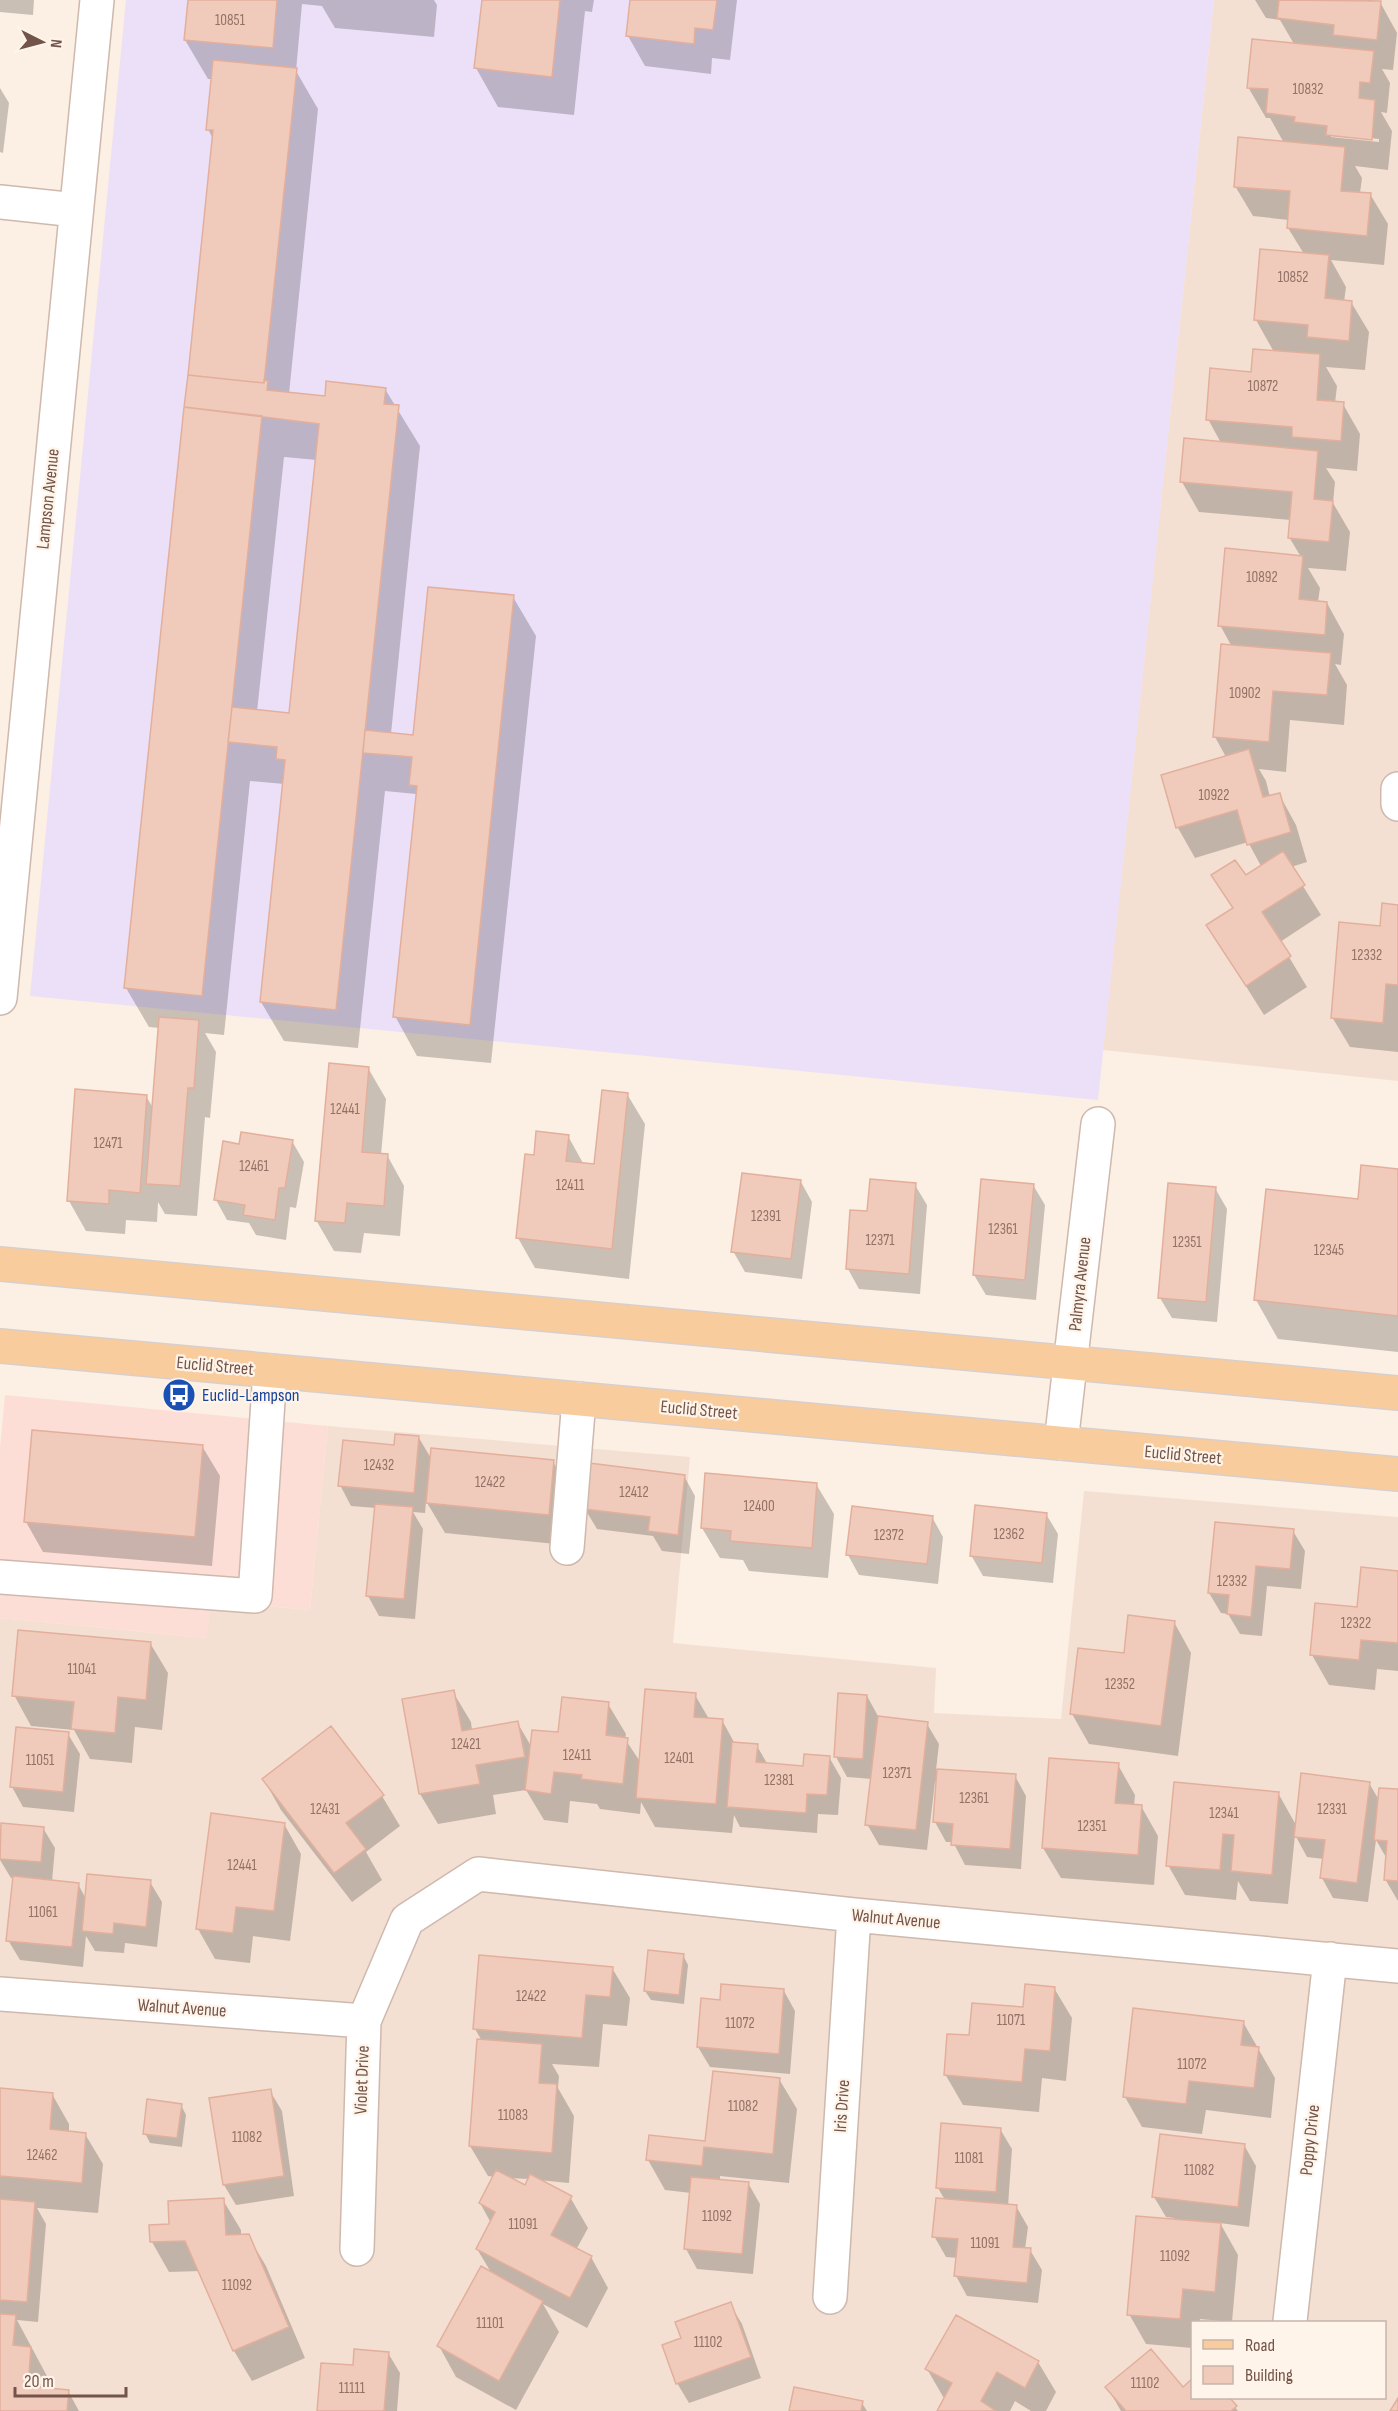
<svg xmlns="http://www.w3.org/2000/svg" width="1398" height="2411" viewBox="0 0 1398 2411" font-family="'Sofia Sans Condensed',sans-serif">
	<style>
		.residential { fill: #f3e0d2; fill-rule: evenodd }
		.commercial { fill: #fcded7 }
		.education { fill: #ece0f8 }
		.shadow { fill: #0003; fill-rule: evenodd }
		.building { fill: #f0cbbb; stroke: #e3af9c; stroke-width: 1.5 }
		.lines { fill: none; stroke-linecap: round; stroke-linejoin: round }
		.minor-casing { stroke: #cfb8ad; stroke-width: 36 }
		.major-casing { stroke: #d8cfcc; stroke-width: 36 }
		.minor { stroke: #fff; stroke-width: 33 }
		.major { stroke: #f9cc9d; stroke-width: 33 }
		.labels { text-anchor: middle; dominant-baseline: central; stroke-width: 4.5; stroke-linejoin: round; paint-order: stroke }
		.number-label { font-size: 15px; fill: #927266 }
		.street-label { font-size: 18px; fill: #73544a; stroke: #fff4e9 }
		.transit-label { font-size: 18px; fill: #164399; stroke: #fff4e9; text-anchor: start }
	</style>
	<rect width="100%" height="100%" fill="#fcefe3"/>
	<path class="residential" d="M1214,0H1398V1081L1103,1050Z
		M328,1426L690,1457L673,1643L936,1668L934,1713L1061,1719L1084,1491L1398,1517V2411H0V1618L206,1638L210,1601L310,1610ZM1192,2322H1384V2398H1192Z"/>
	<path class="commercial" d="M5,1395L328,1426L310,1610L211,1601L207,1638L0,1618V1448Z"/>
	<path class="education" d="M126,0H1214L1098,1100L30,996Z"/>
	<path class="shadow" d="M0,0H34L33,15L0,12Z
		M189,0H434L437,5L434,37L335,28L322,6L302,4L296,71L318,109L289,394L326,397L385,389L420,446L391,734L414,736L513,597L536,636L491,1063L417,1056L395,1016L418,797L416,794L385,791L358,1048L284,1041L261,1002L284,784L250,781L224,1035L205,1033L216,1052L210,1118L205,1117L197,1216L165,1214L158,1202L157,1222L126,1220L125,1234L86,1231L69,1201L146,1096L153,1108L160,1028L149,1027L126,988L213,139L208,129L213,79H208L185,40ZM284,457L317,460L291,715L257,712Z
		M483,0H594L592,12L585,11L574,115L498,107L476,68Z
		M632,0H737L730,60L712,58L711,74L645,66L628,36Z
		M1255,0H1372L1380,2L1397,33L1393,70L1382,69L1390,83L1387,113L1381,112L1392,131L1388,170L1355,166L1362,178L1360,193L1370,194L1388,224L1384,265L1331,260L1346,287L1344,302H1351L1369,332L1365,370L1326,367L1337,386L1335,403L1343,404L1360,434L1357,471L1326,468L1335,482L1333,503L1350,532L1346,571L1308,568L1320,588L1318,602L1327,603L1344,634L1341,665L1335,664L1347,685L1344,725L1290,720L1286,772L1259,769L1266,781L1270,797L1279,794L1296,825L1307,862L1291,867L1321,915L1280,942L1307,987L1264,1015L1208,926L1233,909L1214,876L1245,877L1261,866L1248,842L1195,858L1178,828L1163,776L1226,757L1215,737L1232,647L1220,625L1301,557L1289,537L1291,520L1199,512L1182,482L1221,443L1208,419L1274,352L1256,320L1304,254L1288,228L1289,220L1253,216L1235,186L1284,143L1270,118H1266L1248,87L1294,44L1280,20L1266,18ZM1331,134L1379,139V142L1331,137Z
		M0,88L9,103L3,153L0,152Z
		M1398,906V1052L1350,1047L1332,1017L1381,928Z
		M368,1068L386,1099L381,1155H387L404,1186L400,1236L364,1233L361,1253L334,1251L316,1220Z
		M627,1094L645,1124L629,1279L535,1268L518,1238L535,1157L568,1136L584,1165L595,1166Z
		M292,1141L304,1162L296,1208L290,1207L286,1240L256,1235L249,1223L227,1220L216,1200L240,1146Z
		M1398,1171V1352L1278,1339L1256,1300L1359,1200Z
		M801,1182L812,1202L802,1279L745,1272L733,1251Z
		M915,1185L927,1205L920,1294L859,1289L848,1269L868,1213Z
		M1033,1185L1045,1205L1036,1300L986,1295L974,1275Z
		M1215,1188L1227,1209L1217,1322L1172,1318L1160,1298Z
		M419,1438L432,1460L553,1462L571,1492L566,1545L445,1533L426,1501L425,1513L413,1512L423,1529L415,1619L379,1616L368,1596L376,1508L351,1506L340,1485L395,1447Z
		M202,1446L220,1476L212,1566L43,1552L26,1522Z
		M684,1476L695,1496L689,1554L662,1551L653,1536L597,1529L585,1509Z
		M816,1484L834,1514L828,1578L749,1571L743,1560L720,1558L702,1528Z
		M1046,1514L1058,1534L1053,1583L983,1576L971,1555Z
		M932,1517L943,1537L938,1584L859,1575L848,1555Z
		M1293,1531L1305,1551L1301,1589L1267,1586L1262,1636L1240,1634L1228,1614L1221,1613L1209,1593Z
		M1398,1572V1671L1377,1669L1375,1690L1329,1685L1312,1655Z
		M1174,1622L1191,1653L1178,1756L1089,1744L1072,1714L1125,1655Z
		M150,1643L168,1673L162,1730L135,1727L132,1763L90,1759L74,1730L31,1726L14,1695Z
		M453,1692L471,1722L472,1730L517,1722L531,1746L559,1734L608,1704L626,1734L625,1739L641,1763L695,1695L709,1719L722,1720L735,1744L757,1746L768,1765L804,1768L829,1757L841,1778L838,1815L818,1814L817,1833L740,1827L734,1815L732,1833L655,1827L641,1802L640,1814L600,1809L597,1804L570,1801L568,1823L544,1820L526,1790L493,1795L496,1814L438,1824L420,1794Z
		M867,1696L878,1716L927,1724L939,1744L936,1770L1015,1776L1026,1796L1021,1869L965,1865L953,1842H946L935,1822L937,1782H935L927,1850L879,1845L867,1824L872,1779L847,1777L836,1757Z
		M68,1734L80,1754L74,1812L23,1807L12,1787Z
		M1118,1765L1135,1795L1134,1806H1141L1158,1836L1154,1885L1061,1878L1043,1848Z
		M264,1780L382,1796L400,1826L366,1852L382,1880L352,1902L281,1810Z
		M1369,1783L1379,1800L1398,1791V1901L1385,1879L1387,1859L1376,1840L1368,1902L1333,1898L1322,1878L1324,1859L1307,1857L1295,1835L1288,1904L1250,1901L1238,1881L1236,1900L1185,1895L1168,1865L1278,1793L1296,1825Z
		M2,1824L43,1828L55,1848L52,1881L78,1884L86,1899L150,1882L162,1902L157,1947L125,1943L124,1953L95,1951L86,1936L83,1967L20,1960L8,1940L14,1879L11,1878L0,1860Z
		M284,1824L301,1854L290,1941L253,1936L250,1963L215,1959L198,1929Z
		M683,1955L688,1965L684,2004L651,2000L645,1991Z
		M612,1968L630,1998L627,2026L603,2024L599,2067L552,2064L559,2076L558,2088L574,2116L569,2183L538,2180L570,2197L588,2228L576,2250L591,2257L608,2288L587,2328L543,2304L559,2332L516,2410L456,2377L439,2346L492,2274L477,2249L491,2223L480,2203L495,2177L488,2176L470,2146L482,2041L475,2029ZM508,2178L529,2179L525,2187Z
		M1054,1988L1072,2018L1066,2081L1042,2078L1039,2112L963,2105L945,2074L970,2037L1025,2009Z
		M784,1991L795,2011L790,2074L710,2067L698,2047L722,2001Z
		M1243,2022L1275,2078L1271,2118L1206,2110L1202,2134L1142,2127L1125,2097Z
		M779,2079L797,2109L789,2183L720,2176V2181L748,2183L760,2204L753,2274L697,2269L686,2249L691,2193L665,2190L648,2160L707,2142Z
		M0,2089L52,2094L69,2124V2133L85,2134L103,2164L98,2213L37,2208L46,2224L38,2322L17,2320L48,2378L47,2390L68,2391L79,2411H0Z
		M270,2091L282,2111L294,2196L236,2205L224,2185L211,2099Z
		M181,2105L186,2115L182,2147L150,2143L145,2133Z
		M1000,2129L1012,2149L1008,2206H1016L1028,2227L1025,2249L1030,2250L1042,2270L1038,2303L967,2296L956,2276L958,2258L946,2257L934,2236L945,2200L938,2188Z
		M1244,2145L1256,2166L1249,2227L1220,2223L1238,2255L1232,2322L1200,2319L1199,2322H1192V2348L1146,2344L1129,2314L1174,2218L1166,2217L1154,2197Z
		M223,2200L241,2230V2236H248L266,2266L305,2358L252,2381L234,2351L200,2271L169,2272L152,2242L171,2225Z
		M730,2304L742,2324L761,2378L689,2403L677,2383L683,2339Z
		M388,2353L400,2373L397,2411H319L354,2366Z
		M1038,2362L1056,2392L1046,2411H1031L1015,2401L1010,2411H938L945,2400L927,2369Z
		M1192,2381V2398H1228L1238,2411H1121L1107,2387L1183,2389Z
		M862,2403L867,2411H791Z"/>
	<path class="building" d="M188,0H277L273,48L184,40Z
		M482,0H560L552,77L474,68Z
		M630,0H717L713,30L695,28L694,44L626,36Z
		M1279,0L1381,1L1377,40L1333,35L1334,25L1277,18Z
		M1252,39L1374,51L1370,83L1360,82L1359,98L1375,100L1372,140L1326,135L1327,126L1294,122L1295,117L1266,113L1268,89L1247,88Z
		M213,60L297,68L264,383L188,375L213,130H206Z
		M1238,137L1345,147L1341,191L1371,193L1367,236L1287,228L1290,191L1234,187Z
		M1260,249L1329,255L1325,298L1352,301L1349,341L1307,337L1308,325L1254,320Z
		M1253,349L1320,354L1317,400L1344,402L1341,441L1292,437V427L1206,420L1210,368L1251,372Z
		M188,375L264,383V380L268,381L267,390L325,396L326,381L386,388L384,404L399,405L336,1010L260,1002L285,760L276,759L277,747L228,742L232,707L289,713L319,424L184,407Z
		M184,407L262,416L202,996L124,988Z
		M1184,438L1318,451L1314,499L1333,501L1329,542L1288,538L1292,492L1180,482Z
		M1225,548L1303,556L1299,599L1327,602L1325,635L1218,626Z
		M428,587L514,595L470,1025L393,1017L417,786L409,785L412,757L363,753L365,730L413,735Z
		M1221,644L1331,653L1327,695L1273,691L1269,742L1213,737Z
		M1249,749L1263,797L1280,793L1291,832L1247,845L1237,810L1176,828L1161,775Z
		M1283,851L1305,885L1262,912L1291,956L1246,986L1206,925L1233,908L1211,875L1235,860L1246,875Z
		M1382,903L1398,905V985L1386,984L1383,1023L1331,1018L1339,922L1380,926Z
		M159,1017L199,1020L194,1088H188L180,1186L146,1184Z
		M329,1063L369,1067L362,1152L388,1154L384,1206L347,1203L345,1223L315,1221Z
		M75,1089L147,1095L140,1193L109,1190V1204L67,1201Z
		M602,1090L628,1093L612,1249L516,1238L525,1154L534,1155L536,1131L569,1135L566,1161L594,1164Z
		M241,1132L293,1140L285,1188H279L275,1220L243,1215L245,1205L214,1200L223,1141L239,1144Z
		M1361,1165L1398,1169V1316L1254,1300L1266,1189L1358,1199Z
		M742,1173L801,1180L791,1259L731,1252Z
		M870,1179L916,1183L909,1274L846,1269L850,1210L867,1211Z
		M981,1179L1034,1184L1025,1280L973,1275Z
		M1168,1183L1216,1187L1206,1302L1158,1298Z
		M32,1430L203,1445L195,1537L24,1522Z
		M395,1434L419,1436L414,1493L338,1486L343,1440L394,1445Z
		M431,1448L554,1460L549,1515L426,1503Z
		M589,1463L685,1475L678,1535L648,1531L650,1517L584,1509Z
		M705,1473L817,1483L812,1548L730,1541L731,1531L701,1528Z
		M375,1504L413,1507L404,1599L366,1596Z
		M975,1505L1047,1513L1042,1563L970,1556Z
		M852,1506L933,1516L927,1564L846,1555Z
		M1215,1522L1294,1529L1290,1569L1256,1566L1251,1617L1227,1614L1229,1595L1208,1593Z
		M1361,1567L1398,1571V1643L1361,1640L1359,1660L1310,1655L1315,1603L1357,1607Z
		M1128,1615L1175,1621L1161,1726L1070,1714L1078,1648L1124,1653Z
		M18,1630L151,1642L146,1700L118,1697L115,1733L71,1729L74,1702L12,1696Z
		M645,1689L696,1693L694,1717L723,1719L716,1804L636,1798Z
		M454,1690L462,1731L518,1721L525,1757L476,1765L480,1784L419,1794L402,1699Z
		M838,1693L867,1695L863,1759L834,1757Z
		M562,1697L609,1702L606,1735L628,1738L623,1784L581,1779L582,1775L554,1772L551,1794L525,1790L532,1730L558,1732Z
		M878,1716L928,1722L916,1830L865,1825Z
		M331,1726L384,1795L346,1823L366,1849L334,1873L262,1779Z
		M16,1727L69,1732L63,1792L10,1787Z
		M732,1742L758,1744L756,1762L803,1766L804,1754L830,1756L827,1795L807,1794L806,1813L727,1807Z
		M1049,1758L1119,1763L1115,1803L1142,1805L1138,1855L1042,1848Z
		M937,1769L1016,1774L1010,1849L951,1845L953,1824L933,1822Z
		M1301,1773L1370,1782L1357,1883L1320,1878L1325,1840L1294,1837Z
		M1174,1782L1279,1792L1272,1875L1231,1871L1234,1835L1223,1834L1220,1870L1166,1866Z
		M1379,1788L1398,1789V1881L1384,1880L1387,1841L1374,1840Z
		M211,1813L285,1823L274,1911L236,1907L233,1933L196,1929Z
		M1,1823L44,1827L41,1862L0,1859Z
		M87,1874L151,1880L146,1927L114,1923L113,1934L82,1931Z
		M13,1876L79,1883L72,1947L6,1941Z
		M648,1950L684,1954L679,1995L644,1991Z
		M479,1955L613,1967L610,1997L586,1995L582,2038L473,2029Z
		M721,1984L784,1989L779,2054L697,2047L701,1998L720,2000Z
		M1025,1984L1055,1987L1050,2051L1025,2049L1022,2082L944,2075L947,2034L969,2035L972,2003L1023,2007Z
		M1133,2008L1244,2021L1241,2045L1259,2047L1254,2088L1189,2081L1186,2104L1123,2097Z
		M477,2039L542,2044L539,2083L557,2084L552,2153L469,2146Z
		M713,2071L780,2078L773,2154L704,2147L702,2166L646,2160L649,2135L705,2141Z
		M0,2088L53,2093L50,2129L86,2133L82,2183L0,2176Z
		M271,2089L284,2176L223,2185L209,2098Z
		M147,2099L182,2104L177,2138L143,2134Z
		M941,2123L1001,2128L996,2192L936,2188Z
		M1160,2134L1245,2144L1238,2207L1152,2197Z
		M496,2170L525,2185L530,2174L572,2196L551,2235L592,2256L570,2298L476,2249L495,2212L479,2203Z
		M691,2177L749,2182L742,2254L684,2249Z
		M224,2198L226,2235L249,2234L289,2327L233,2351L185,2241L150,2242L149,2225L169,2224L168,2201Z
		M936,2198L1017,2205L1013,2247L1031,2248L1027,2283L954,2276L958,2239L932,2237Z
		M0,2199L35,2202L27,2302L0,2300Z
		M1136,2216L1221,2223L1215,2292L1183,2289L1180,2319L1127,2315Z
		M481,2266L543,2301L499,2381L437,2346Z
		M731,2302L751,2357L676,2384L662,2345L681,2338L675,2322Z
		M0,2314L16,2315L13,2345L31,2347L28,2386L69,2390L67,2411H0Z
		M956,2315L1039,2361L1025,2388L997,2372L981,2401L996,2411H937L952,2383L925,2369Z
		M354,2349L389,2352L384,2411H317L321,2363L353,2365Z
		M1151,2349L1183,2387L1192,2379V2398H1230L1237,2406L1231,2411H1126L1105,2387Z
		M794,2387L863,2401L861,2411H789Z
		M1398,2398V2411H1390Z"/>
	<g class="lines">
		<defs>
			<path id="minor" d="M0,202L76,210
				M1398,789V804
				M0,998L97,0
				M1061,1443L1098,1124
				M567,1548L579,1399
				M0,1577L255,1596L270,1371
				M0,1994L364,2021
				M357,2249L364,2021L407,1920L478,1874L854,1915L1398,1966
				M830,2297L854,1915
				M1290,2321L1330,1959"/>
			<path id="major" d="M0,1264L1398,1393
				M0,1346L1398,1474"/>
		</defs>
		<use href="#minor" class="minor-casing"/>
		<use href="#major" class="major-casing"/>
		<use href="#minor" class="minor"/>
		<use href="#major" class="major"/>
	</g>
	<defs>
		<symbol id="bus-disc" viewBox="-11 -11 22 22"><circle r="9.5" fill="#1a4fb4" stroke="#fff4e9"/><path d="M-5-6H5V4H4V6H2V4H-2V6H-4V4H-5ZM-3.5-4V0h7V-4ZM-3.5 1.2v1.5H-2V1.2ZM2 1.2v1.5H3.5V1.2Z" fill="#fff"/></symbol>
	</defs>
	<g fill-rule="evenodd">
		<use href="#bus-disc" x="160" y="1376" width="38" height="38"/>
	</g>
	<g class="labels">
		<g class="number-label">
			<text x="230" y="20">10851</text>
			<text x="1308" y="89">10832</text>
			<text x="1293" y="277">10852</text>
			<text x="1263" y="386">10872</text>
			<text x="1262" y="577">10892</text>
			<text x="1245" y="693">10902</text>
			<text x="1214" y="795">10922</text>
			<text x="1367" y="955">12332</text>
			<text x="345" y="1109">12441</text>
			<text x="108" y="1143">12471</text>
			<text x="254" y="1166">12461</text>
			<text x="570" y="1185">12411</text>
			<text x="766" y="1216">12391</text>
			<text x="1003" y="1229">12361</text>
			<text x="880" y="1240">12371</text>
			<text x="1187" y="1242">12351</text>
			<text x="1329" y="1250">12345</text>
			<text x="379" y="1465">12432</text>
			<text x="490" y="1482">12422</text>
			<text x="634" y="1492">12412</text>
			<text x="759" y="1506">12400</text>
			<text x="1009" y="1534">12362</text>
			<text x="889" y="1535">12372</text>
			<text x="1232" y="1581">12332</text>
			<text x="1356" y="1623">12322</text>
			<text x="82" y="1669">11041</text>
			<text x="1120" y="1684">12352</text>
			<text x="466" y="1744">12421</text>
			<text x="577" y="1755">12411</text>
			<text x="679" y="1758">12401</text>
			<text x="40" y="1760">11051</text>
			<text x="897" y="1773">12371</text>
			<text x="779" y="1780">12381</text>
			<text x="974" y="1798">12361</text>
			<text x="325" y="1809">12431</text>
			<text x="1332" y="1809">12331</text>
			<text x="1224" y="1813">12341</text>
			<text x="1092" y="1826">12351</text>
			<text x="242" y="1865">12441</text>
			<text x="43" y="1912">11061</text>
			<text x="531" y="1996">12422</text>
			<text x="1011" y="2020">11071</text>
			<text x="740" y="2023">11072</text>
			<text x="1192" y="2064">11072</text>
			<text x="743" y="2106">11082</text>
			<text x="513" y="2115">11083</text>
			<text x="247" y="2137">11082</text>
			<text x="42" y="2155">12462</text>
			<text x="969" y="2158">11081</text>
			<text x="1199" y="2170">11082</text>
			<text x="717" y="2216">11092</text>
			<text x="523" y="2224">11091</text>
			<text x="985" y="2243">11091</text>
			<text x="1175" y="2256">11092</text>
			<text x="237" y="2285">11092</text>
			<text x="490" y="2323">11101</text>
			<text x="708" y="2342">11102</text>
			<text x="1145" y="2383">11102</text>
			<text x="352" y="2388">11111</text>
		</g>
		<g class="street-label">
			<text transform="translate(48 499) rotate(-84)">Lampson Avenue</text>
			<text transform="translate(1080 1284) rotate(-84)">Palmyra Avenue</text>
			<text transform="translate(215 1366) rotate(5)">Euclid Street</text>
			<text transform="translate(699 1410) rotate(5)">Euclid Street</text>
			<text transform="translate(1183 1455) rotate(5)">Euclid Street</text>
			<text transform="translate(896 1919) rotate(5)">Walnut Avenue</text>
			<text transform="translate(182 2008) rotate(4)">Walnut Avenue</text>
			<text transform="translate(362 2080) rotate(-88)">Violet Drive</text>
			<text transform="translate(842 2106) rotate(-86)">Iris Drive</text>
			<text transform="translate(1310 2140) rotate(-84)">Poppy Drive</text>
		</g>
		<g class="transit-label">
			<text x="202" y="1395">Euclid-Lampson</text>
		</g>
	</g>
	<rect x="1191" y="2321" width="195" height="78" fill="#fff4e9" stroke="#c7b4a9" stroke-width="1.5"/>
	<rect x="1203" y="2340" width="30" height="9" fill="#f9cc9d" stroke="#c7b4a9" stroke-width="1.5"/>
	<text x="1245" y="2351" font-size="18" fill="#73544a">Road</text>
	<rect x="1203" y="2366" width="30" height="18" fill="#f0cbbb" stroke="#c7b4a9" stroke-width="1.5"/>
	<text x="1245" y="2381" font-size="18" fill="#73544a">Building</text>
	<g transform="translate(42 42) rotate(96)" stroke="#fff4e9" stroke-width="4.5" paint-order="stroke">
	<path d="M0-4.5L10 22L0 15L-10 22Z" fill="#73544a"/>
	<text y="-9" font-size="16" font-weight="bold" text-anchor="middle" fill="#73544a">N</text>
	</g>
	<path d="M15 2387v9h111v-9" fill="none" stroke="#73544a" stroke-width="3"/>
	<text x="24" y="2387" font-size="18" fill="#73544a" stroke="#fff4e9" stroke-width="4.5" paint-order="stroke">20 m</text>
</svg>
